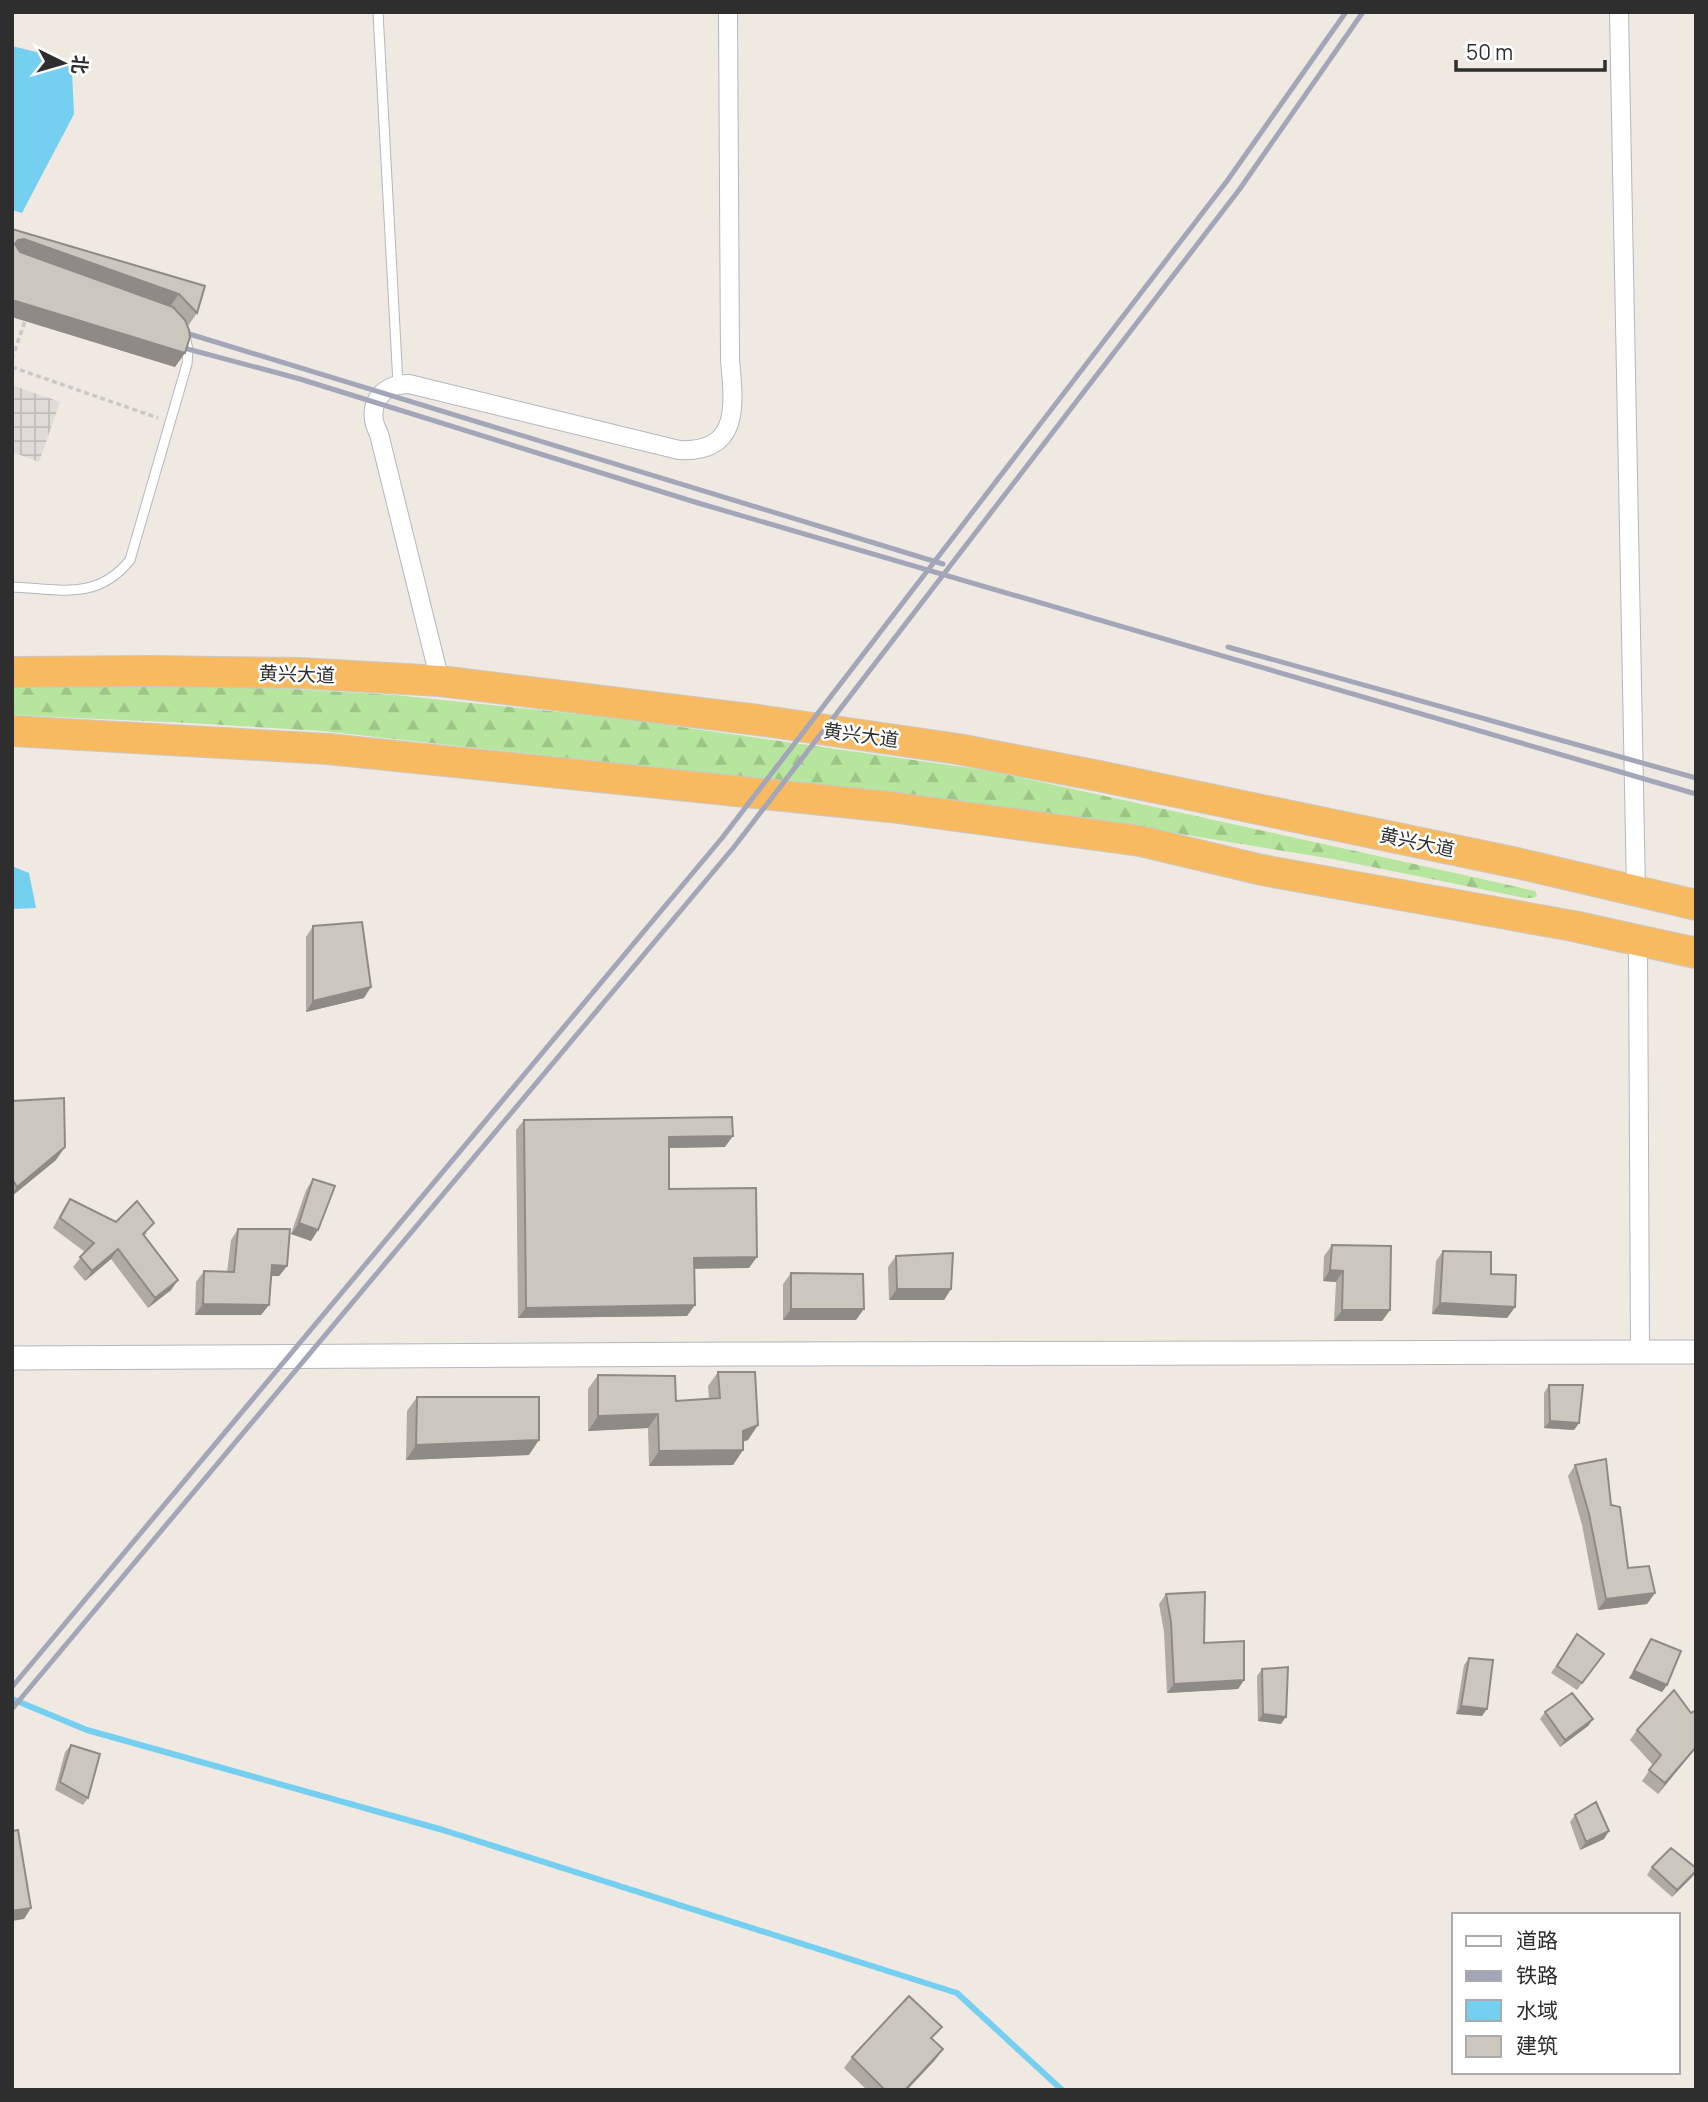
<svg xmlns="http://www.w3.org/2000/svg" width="1708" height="2102" viewBox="0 0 1708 2102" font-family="Manrope,'Noto Sans SC',sans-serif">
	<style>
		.forest { fill: url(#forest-firs) }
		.plaza { fill: url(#plaza-grid) }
		.water { fill: #75cff0 }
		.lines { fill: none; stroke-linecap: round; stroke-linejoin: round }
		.stream { stroke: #75cff0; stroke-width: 6 }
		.service-casing { stroke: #b4b7c1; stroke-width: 11 }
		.minor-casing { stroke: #b4b7c1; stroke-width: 20 }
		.tertiary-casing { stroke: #b4b7c1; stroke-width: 25 }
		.trunk-casing { stroke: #c9c9c9; stroke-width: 32 }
		.path { stroke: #c9c9c9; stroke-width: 3.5; stroke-dasharray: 5 3.5; stroke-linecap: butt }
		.service { stroke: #fff; stroke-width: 9 }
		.minor { stroke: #fff; stroke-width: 18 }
		.tertiary { stroke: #fff; stroke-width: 23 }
		.trunk { stroke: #f8ba60; stroke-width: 30 }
		.rail { stroke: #a3a6b8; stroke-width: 5 }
		.wall { fill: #afaba4 }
		.shaded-wall { fill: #8e8b86 }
		.building { fill: #cbc7bf; stroke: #8e8b86; stroke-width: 2 }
		.labels { text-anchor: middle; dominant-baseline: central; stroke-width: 5; stroke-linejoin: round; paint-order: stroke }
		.street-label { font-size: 19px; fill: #2e2e2e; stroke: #fff }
	</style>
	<defs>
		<pattern id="forest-firs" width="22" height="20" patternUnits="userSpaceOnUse" patternTransform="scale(1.75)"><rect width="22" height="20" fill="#b6e59e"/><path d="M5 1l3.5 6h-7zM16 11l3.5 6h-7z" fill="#9dc588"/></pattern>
		<pattern id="plaza-grid" width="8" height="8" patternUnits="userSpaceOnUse" patternTransform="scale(1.75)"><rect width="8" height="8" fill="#dfdcd8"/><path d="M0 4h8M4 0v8" fill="none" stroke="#c0bdba"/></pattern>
	</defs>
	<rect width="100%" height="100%" fill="#efe9e1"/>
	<path class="forest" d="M91,686L275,688L395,695L617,718L991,771L1464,875L1535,891L1537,896L1533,898H1525L1333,859L1065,815L913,796L322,731L190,723L12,715V687Z"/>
	<path class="plaza" d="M12,385L60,402L39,462L12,452Z"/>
	<path class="water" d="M12,46L64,59L72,72L74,114L22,213L12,210Z
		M12,866L29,873L36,908L12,909Z"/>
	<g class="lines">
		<path class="stream" d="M12,1699L87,1730L443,1830L957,1993L1062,2090"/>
		<defs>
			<path id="service" d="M378,12L398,384
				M12,587C60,589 97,601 130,560L187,364L188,350L185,335"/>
			<path id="minor" d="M1619,12L1636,891
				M440,681L379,434C365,408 379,384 409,384L679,450C741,453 734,404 730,360L728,12
				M1638,942L1640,1352"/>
			<path id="tertiary" d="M12,1358L737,1354L1696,1352"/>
			<path id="trunk" d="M12,672L151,671L299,673L440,681L758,720L958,749L1099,776L1517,863L1696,905
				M12,731L328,749L890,807L1140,841L1262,870L1573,926L1696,953"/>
		</defs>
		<use href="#service" class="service-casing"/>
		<use href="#minor" class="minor-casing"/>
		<use href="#tertiary" class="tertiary-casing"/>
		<use href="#trunk" class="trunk-casing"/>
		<path class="path" d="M12,359L26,318
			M12,367L158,418"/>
		<use href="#service" class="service"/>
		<use href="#minor" class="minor"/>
		<use href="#tertiary" class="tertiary"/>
		<use href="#trunk" class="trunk"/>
		<path class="rail" d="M173,329L943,564
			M169,344L300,379L698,503L1696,794
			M1228,647L1696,778
			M12,1687L722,838L1227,181L1346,12
			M12,1709L734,847L1239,190L1363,12"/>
	</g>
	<path class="wall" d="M12,229L205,286L197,313L188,326L175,367L12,317Z
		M313,926L364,998L306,1012V937Z
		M12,1101L56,1160L12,1196Z
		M524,1120L725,1147L669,1148V1189L749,1268H694L687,1316L518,1318L516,1130Z
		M313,1179L318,1230L311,1241L291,1234L306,1190Z
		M70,1199L116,1222L147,1233L144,1236L178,1280L171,1290L148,1308L111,1259L85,1281L73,1267L85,1252L53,1228L63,1209Z
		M238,1229L287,1266L279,1276H271L261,1315H195L196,1282L204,1271L227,1272L231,1240Z
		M1332,1245L1390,1310L1382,1321H1334L1336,1282L1323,1281L1324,1256Z
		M1443,1251L1491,1274L1515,1307L1507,1318L1432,1314L1436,1261Z
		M896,1256L951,1289L944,1300H889L888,1267Z
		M791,1273L856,1320H783V1284Z
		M718,1372L748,1440L743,1441V1450L733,1465L649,1466L648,1428L588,1431V1389L598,1375L676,1401L709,1399L708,1386Z
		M1549,1385L1579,1423L1574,1430L1544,1428V1393Z
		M417,1397L529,1455L406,1460L407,1411Z
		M1575,1465L1611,1505L1628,1568L1655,1593L1647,1604L1598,1610L1582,1525L1568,1476Z
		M1166,1594L1204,1643L1244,1680L1238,1689L1167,1693L1164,1632L1159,1604Z
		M1577,1634L1604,1654L1577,1690L1551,1673Z
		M1651,1639L1667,1685L1662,1692L1629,1678Z
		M1469,1658L1482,1716L1456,1714L1464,1665Z
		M1262,1669L1281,1724L1258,1721L1257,1676Z
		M1696,1710V1748L1658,1794L1642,1781L1653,1765L1630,1740L1637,1730L1691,1713Z
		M1545,1712L1593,1719L1588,1726L1560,1747L1540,1719Z
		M71,1745L88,1798L83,1805L55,1790L65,1752Z
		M1575,1815L1604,1839L1580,1850L1570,1822Z
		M1652,1867L1692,1877L1672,1897L1647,1875Z
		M933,2040L943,2049L935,2060L907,2090H867L844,2068L852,2057Z"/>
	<path class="shaded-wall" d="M24,239L179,294L169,308L14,253L12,248L18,240Z
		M12,300L185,353L175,367L12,317Z
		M371,987L364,998L306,1012L313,1001Z
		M733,1136L725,1147L661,1148L669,1137Z
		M65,1147L56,1160L12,1196V1193L17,1187Z
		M299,1223L318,1230L311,1241L291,1234Z
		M118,1249L111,1259L85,1281L92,1271Z
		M757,1257L749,1268L686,1269L694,1258Z
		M272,1265L287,1266L279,1276H265Z
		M1330,1270L1343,1271L1336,1282L1323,1281Z
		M178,1280L171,1290L148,1308L155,1298Z
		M897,1289H951L944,1300H889Z
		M1440,1303L1515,1307L1507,1318L1432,1314Z
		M203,1304L269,1305L261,1315H195Z
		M695,1305L687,1316L518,1318L526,1308Z
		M791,1309H864L856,1320H783Z
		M1342,1310H1390L1382,1321H1334Z
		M658,1414L648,1428L588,1431L598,1416Z
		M1550,1421L1579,1423L1574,1430L1544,1428Z
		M758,1425L748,1440L733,1445L743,1431Z
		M539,1440L529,1455L406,1460L416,1445Z
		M743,1450L733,1465L649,1466L659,1451Z
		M1655,1593L1647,1604L1598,1610L1606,1599Z
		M1634,1671L1667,1685L1662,1692L1629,1678Z
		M1244,1680L1238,1689L1167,1693L1174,1684Z
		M1461,1706L1487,1709L1482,1716L1456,1714Z
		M1263,1714L1286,1717L1281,1724L1258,1721Z
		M1593,1719L1588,1726L1560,1747L1565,1740Z
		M1696,1747V1748L1658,1794L1665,1783Z
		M1609,1831L1604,1839L1580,1850L1586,1842Z
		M1696,1871L1692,1877L1672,1897L1677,1890Z
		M31,1908L24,1919L12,1921V1911Z
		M943,2049L935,2060L907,2090H905Z"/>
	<path class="building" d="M12,229L205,286L197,313L179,294L24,239L18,240L15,244L20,252L173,307L185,320L189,330L190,337L185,353L12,300Z
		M362,922L371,987L313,1001V926Z
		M64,1098L65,1147L17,1187L12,1179V1101Z
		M732,1117L733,1136L669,1137V1189L756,1188L757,1257L694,1258L695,1305L526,1308L524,1120Z
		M313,1179L335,1186L318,1230L299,1223Z
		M70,1199L116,1222L137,1201L154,1223L143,1234L178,1280L155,1298L118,1249L92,1271L80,1257L94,1243L60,1218Z
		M238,1229H290L287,1266L272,1265L269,1305L203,1304L204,1271L234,1272Z
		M1332,1245L1391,1246L1390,1310H1342L1343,1271L1330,1270Z
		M1443,1251L1491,1252V1274L1516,1275L1515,1307L1440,1303Z
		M953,1253L951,1289H897L896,1256Z
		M791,1273L863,1274L864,1309H791Z
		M718,1372H755L758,1425L743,1431V1450L659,1451L658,1414L598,1416V1375L675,1376L676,1401L720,1398Z
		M1549,1385H1583L1579,1423L1550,1421Z
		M417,1397H539V1440L416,1445Z
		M1606,1459L1611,1505L1620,1507L1628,1568L1649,1566L1655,1593L1606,1599L1589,1514L1575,1465Z
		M1205,1592L1204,1643L1244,1641V1680L1174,1684L1171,1622L1166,1594Z
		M1577,1634L1604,1654L1582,1683L1557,1666Z
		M1651,1639L1681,1651L1667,1685L1634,1671Z
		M1469,1658L1493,1660L1487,1709L1461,1706Z
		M1288,1667L1286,1717L1263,1714L1262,1669Z
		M1674,1690L1691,1713L1696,1710V1747L1665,1783L1649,1770L1661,1755L1637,1730Z
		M1572,1693L1593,1719L1565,1740L1545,1712Z
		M71,1745L100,1754L88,1798L60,1782Z
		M1596,1802L1609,1831L1586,1842L1575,1815Z
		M18,1830L31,1908L12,1911V1831Z
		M1671,1848L1696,1868V1871L1677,1890L1652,1867Z
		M909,1996L942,2027L931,2038L943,2049L905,2090H885L852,2057Z"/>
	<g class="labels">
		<g class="street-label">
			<text transform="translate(297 674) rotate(2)">黄兴大道</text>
			<text transform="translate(861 735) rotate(8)">黄兴大道</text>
			<text transform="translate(1417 842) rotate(12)">黄兴大道</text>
		</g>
	</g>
	<rect width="1708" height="2102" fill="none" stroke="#2e2e2e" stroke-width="28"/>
	<rect x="1452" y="1913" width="228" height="161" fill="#ffffff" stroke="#ababab" stroke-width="2"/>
	<rect x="1466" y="1936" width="35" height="10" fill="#ffffff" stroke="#ababab" stroke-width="2"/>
	<text x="1516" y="1948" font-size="21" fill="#2e2e2e">道路</text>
	<rect x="1466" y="1971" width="35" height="10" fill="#a3a6b8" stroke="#ababab" stroke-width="2"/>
	<text x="1516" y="1983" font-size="21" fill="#2e2e2e">铁路</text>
	<rect x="1466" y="2000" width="35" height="21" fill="#75cff0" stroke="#ababab" stroke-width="2"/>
	<text x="1516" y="2018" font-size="21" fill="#2e2e2e">水域</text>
	<rect x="1466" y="2036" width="35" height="21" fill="#cbc7bf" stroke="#ababab" stroke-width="2"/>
	<text x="1516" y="2053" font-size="21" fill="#2e2e2e">建筑</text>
	<g transform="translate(63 63) rotate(95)" stroke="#ffffff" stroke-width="5" paint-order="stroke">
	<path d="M0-5L12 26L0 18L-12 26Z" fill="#2e2e2e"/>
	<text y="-10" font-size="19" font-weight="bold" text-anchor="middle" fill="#2e2e2e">北</text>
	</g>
	<path d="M1456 60v10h149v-10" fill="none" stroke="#2e2e2e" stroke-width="3.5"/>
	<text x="1466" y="60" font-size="21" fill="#2e2e2e" stroke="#ffffff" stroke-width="5" paint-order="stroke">50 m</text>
</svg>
